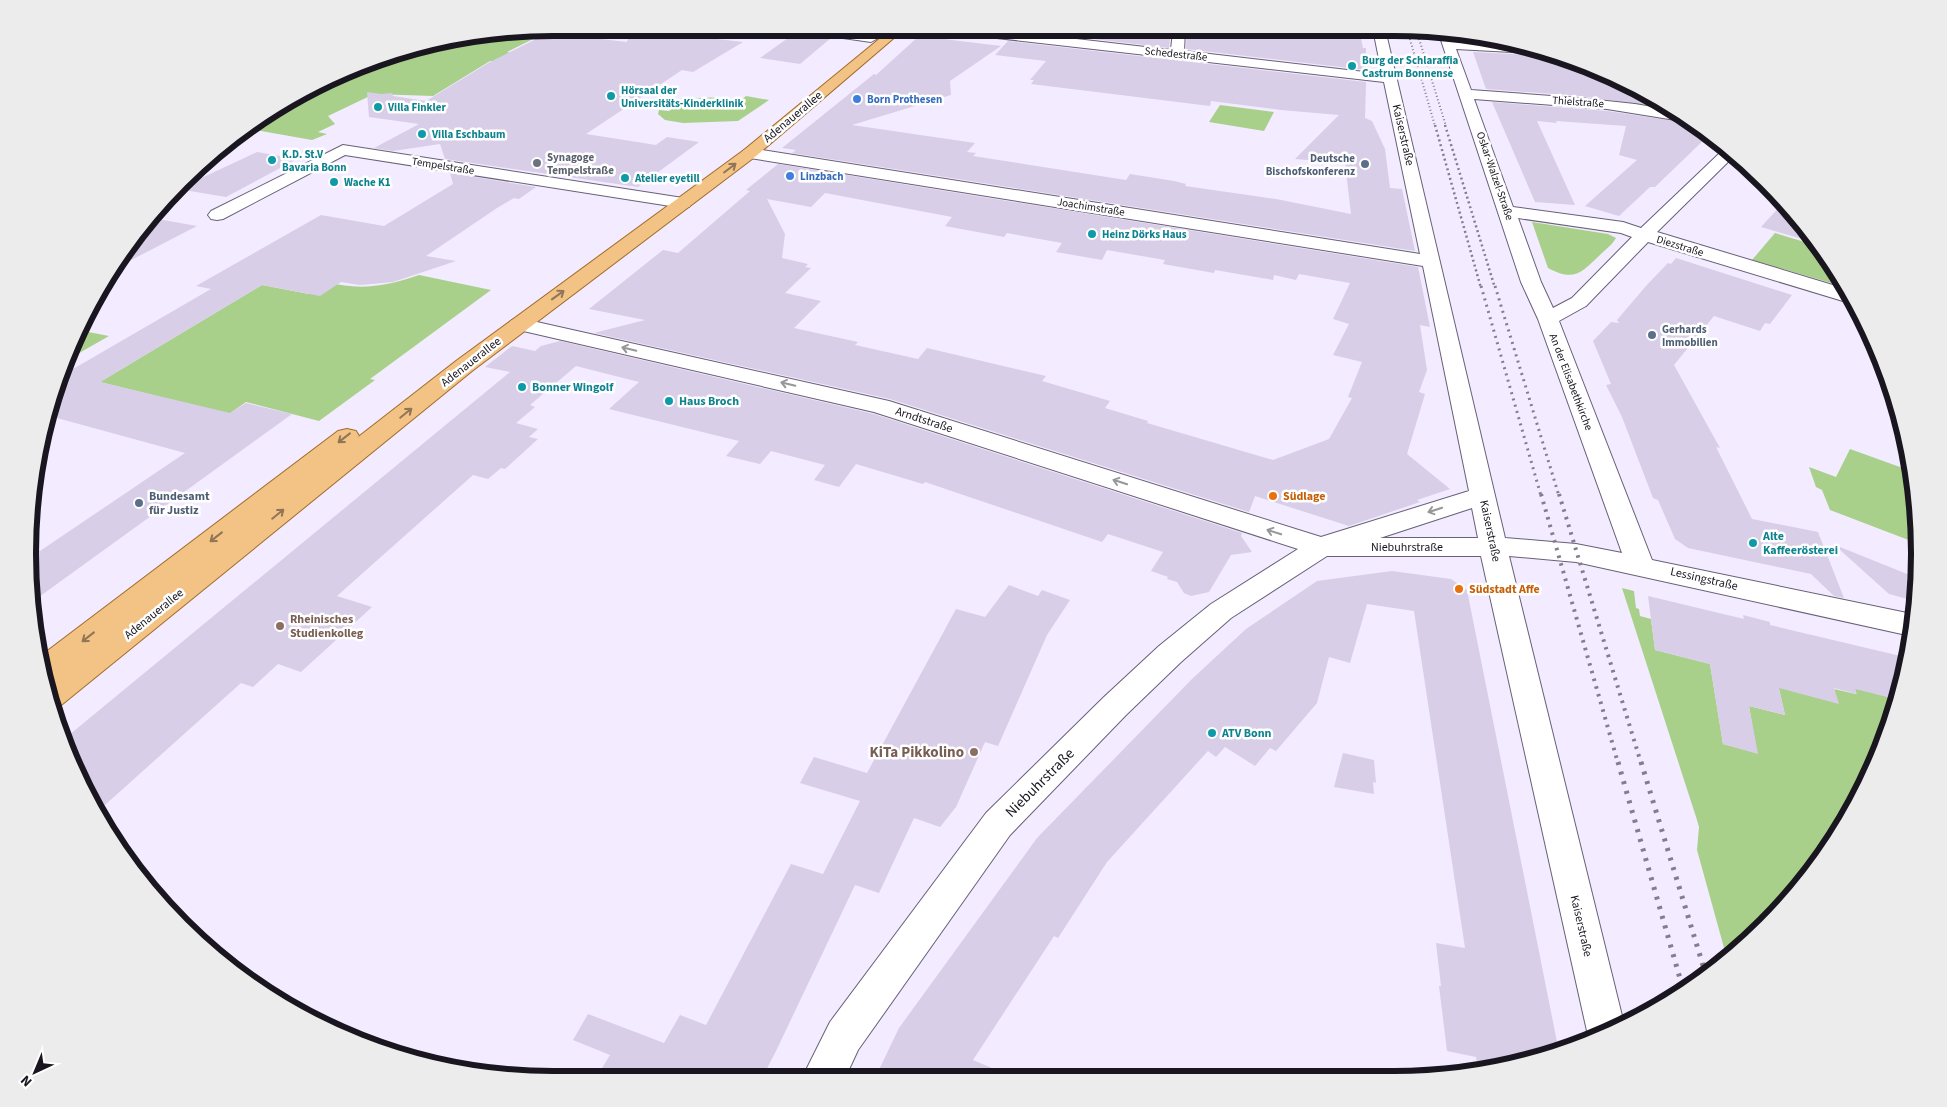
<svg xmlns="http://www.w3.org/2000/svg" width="1947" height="1107" viewBox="0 0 1947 1107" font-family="'Source Sans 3',sans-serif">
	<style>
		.green { fill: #a8d08a }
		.building { fill: #d8cee7; fill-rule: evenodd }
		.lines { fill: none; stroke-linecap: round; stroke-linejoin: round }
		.minor-tunnel { stroke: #d2cbdd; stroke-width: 14; stroke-dasharray: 14 7; stroke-linecap: butt }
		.minor-casing { stroke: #696076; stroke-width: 2 }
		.primary-casing { stroke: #a06c2b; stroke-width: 2 }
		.minor { fill: #fff; fill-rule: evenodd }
		.primary { fill: #f2c384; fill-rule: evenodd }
		.rail-far4 { stroke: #837d8c; stroke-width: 2; stroke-dasharray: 1 2.5; stroke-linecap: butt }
		.rail-far3 { stroke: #837d8c; stroke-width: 2.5; stroke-dasharray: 2 3; stroke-linecap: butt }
		.rail-far2 { stroke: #837d8c; stroke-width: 3; stroke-dasharray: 2 4.5; stroke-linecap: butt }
		.rail-far1 { stroke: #837d8c; stroke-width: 4; stroke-dasharray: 2.5 5.5; stroke-linecap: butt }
		.rail { stroke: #837d8c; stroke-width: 5; stroke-dasharray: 3 7; stroke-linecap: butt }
		.oneway { stroke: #907557 }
		.oneway2 { stroke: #98969a }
		.culture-dot { fill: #0f9aa8; stroke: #fff; stroke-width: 2 }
		.shop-dot { fill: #3f7fe0; stroke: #fff; stroke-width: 2 }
		.worship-dot { fill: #6b7280; stroke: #fff; stroke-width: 2 }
		.service-dot { fill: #5c6f8a; stroke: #fff; stroke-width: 2 }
		.food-dot { fill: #e8710a; stroke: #fff; stroke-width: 2 }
		.education-dot { fill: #8d6e63; stroke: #fff; stroke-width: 2 }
		.labels { text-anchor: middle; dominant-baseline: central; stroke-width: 5; stroke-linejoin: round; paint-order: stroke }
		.far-street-label { font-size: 11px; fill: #19161f; stroke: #fff }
		.far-culture-label { font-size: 11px; font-weight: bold; fill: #0d838f; stroke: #fff; text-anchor: start }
		.far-shop-label { font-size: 11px; font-weight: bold; fill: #366cbe; stroke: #fff; text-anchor: start }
		.far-worship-label { font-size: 11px; font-weight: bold; fill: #5b616d; stroke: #fff; text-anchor: start }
		.far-service-label { font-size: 11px; font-weight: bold; fill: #4e5e75; stroke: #fff; text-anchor: end }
		.street-label { font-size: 12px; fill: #19161f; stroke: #fff }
		.culture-label { font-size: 12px; font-weight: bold; fill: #0d838f; stroke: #fff; text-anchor: start }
		.service-label { font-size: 12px; font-weight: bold; fill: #4e5e75; stroke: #fff; text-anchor: start }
		.food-label { font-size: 12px; font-weight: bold; fill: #c56008; stroke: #fff; text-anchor: start }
		.education-label { font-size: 12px; font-weight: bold; fill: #785e54; stroke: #fff; text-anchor: start }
		.near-education-label { font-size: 15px; font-weight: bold; fill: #785e54; stroke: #fff; text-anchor: end }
		.near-street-label { font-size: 15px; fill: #19161f; stroke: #fff }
		.rim { fill: none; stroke: #19161f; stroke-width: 6 }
	</style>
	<rect width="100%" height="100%" fill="#f3ebff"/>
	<path class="green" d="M485,32L545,33L507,52L519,55L506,62L490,61L433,96L374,94L328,116L335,124L318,132L327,134L312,140L250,129L254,123L321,82L385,55Z
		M746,96L769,100L738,121L683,123L665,120L658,114L659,110L669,111C692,93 714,97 741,100Z
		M1220,105L1274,112L1264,131L1209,122Z
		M1532,222L1608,234L1616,238C1612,245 1605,250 1600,255C1581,273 1574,282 1548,268Z
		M1775,233L1818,246L1831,261L1845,287L1752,260Z
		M419,275L491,290L370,379L375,380L319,421L246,402L229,414L100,382L262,285L309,294L327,282C360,291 388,286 419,275Z
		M78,330L109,336L67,360Z
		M1850,449L1911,471L1919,544L1830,510L1822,490L1816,487L1809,467L1836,477Z
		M1622,588L1634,591L1636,608L1639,609L1640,616L1651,619L1655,650L1710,664L1723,744L1757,753L1749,706L1785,715L1774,667L1838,703L1834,689L1856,694L1855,688L1896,699L1880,755L1831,845L1765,926L1726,955L1697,850L1699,827L1697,820Z"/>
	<path class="building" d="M1346,29L1347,33L1360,34L1363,48H1366V70L1186,49L1187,30Z
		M1018,30H1171L1169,48Z
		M658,31H708L699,37L743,42L693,72L682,70L586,134L656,145L667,137L699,142L638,187L445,159L440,144L393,151L374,148L419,124L369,117L367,92L381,94L392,93L393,96L426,101L490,62L548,33L627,42L630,32Z
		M795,33L831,38L800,64L760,58Z
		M919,36L1001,46L950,81L951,95L852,125L975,143L967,152L976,153L973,156L1126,180L1130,174L1174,181L1186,184L1185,186L1276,199L1351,214L1345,163L1295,159L1339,115L1281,110L1211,101L1210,106L1031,84L1034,80H1030L1046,61L995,55L1008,41L1366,82L1365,118L1372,121L1385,149L1390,188L1402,189L1415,251L792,153L796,150L782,148L874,74L876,75Z
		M1541,51L1562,55L1669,108L1579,96L1486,89L1473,52L1533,55Z
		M1492,102L1607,111L1695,124L1709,135L1655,187H1650L1619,216L1585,206L1637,160L1619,155L1626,126L1556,121L1557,123L1537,121L1575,205L1535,202Z
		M257,152L297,159L226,197L178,189Z
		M778,164L1418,267L1430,327L1420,325L1427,370L1419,392L1425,394L1407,454L1450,489L1417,500L1420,502L1349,526L1255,496L1249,512L890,399L594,333L645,320L589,309L663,250L678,253L750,191L746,190ZM825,193L952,217L945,226L1004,237L1007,233L1062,243L1056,252L1102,260L1107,250L1165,260L1163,264L1214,273L1215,270L1273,280L1274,275L1296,280L1299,274L1350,283L1333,319L1349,324L1333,355L1362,362L1348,397L1352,398L1329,439L1273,460L1147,423L1148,421L1105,408L1110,401L1042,381L1046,376L927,348L918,359L855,345L858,342L794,328L821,301L785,293L811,268L805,267L808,264L782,258L785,234L767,199L811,207Z
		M450,173L536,187L519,199L514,198L497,208L426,256L456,261L393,282L360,285L341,282L320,296L262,285L100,382L230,413L246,403L292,414L32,602L28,547L40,551L185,453L46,415L61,376L211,289L196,286L321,215L384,226L453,184Z
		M1783,203L1793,215L1816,243L1761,227Z
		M152,218L197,226L110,271L116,261Z
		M1676,258L1792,295L1770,324L1765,323L1760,331L1714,316L1674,365L1720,448L1716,447L1752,519L1818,532L1844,598L1834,596L1811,574L1688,548L1675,539L1658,500L1653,498L1622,417L1606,385L1611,384L1593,341L1611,322L1619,323L1617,320L1646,286L1668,263L1671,264Z
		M560,341L874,414L1242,533L1241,536L1252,552L1231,555L1209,592L1191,596L1184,593L1177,582L1167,579L1168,577L1151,571L1163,552L1108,534L1102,542L925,482L923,484L856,464L839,487L814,480L825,465L771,451L760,464L726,456L739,441L609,409L639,382L576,366L530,405L535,407L516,423L538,429L529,437L538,439L505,469L501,468L488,479L473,475L337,596L372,607L301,672L278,664L253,687L241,683L96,813L63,740L510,372L485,367L512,346L535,351L541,346Z
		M1840,547L1917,578L1915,601L1889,594L1839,549Z
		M1392,571L1451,579L1467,590L1559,1052L1478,1068L1476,1057L1447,1051L1439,986H1441L1436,943L1465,948L1414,611L1367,604L1350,663L1329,657L1317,703L1276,751L1270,748L1255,766L1225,747L1216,757L1208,751L1107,862L1058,938L1054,936L973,1060L1015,1078H875L899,1028L1037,838L1192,679L1246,629L1317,581Z
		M1009,585L1038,596L1042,590L1070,600L1047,635L998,746L985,742L956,807L940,827L914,818L879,893L855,885L776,1051L762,1078H596L610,1055L573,1040L588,1014L664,1043L680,1015L706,1025L791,864L823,874L860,801L800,783L814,757L867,773L956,609L985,617Z
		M1648,596L1744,619L1743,615L1770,622V625L1909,658L1896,699L1855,689L1857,694L1834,688L1839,704L1779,688L1785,715L1749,706L1758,754L1723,744L1710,664L1655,650Z
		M1343,753L1374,760L1376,783L1373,782L1374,794L1334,787Z"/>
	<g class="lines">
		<path class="minor-tunnel" d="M815,31L836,33"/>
		<defs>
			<path id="minor" d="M1373,29H1385L1505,538L1576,544L1622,553L1538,319L1521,282L1438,31L1450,33L1453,41L1503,44L1539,51L1533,53L1456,49L1471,90L1579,98L1635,104L1676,111L1694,123L1607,109L1474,99L1513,207L1623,222L1641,228L1725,148L1734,156L1657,232L1846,289L1853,302L1843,301L1648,242L1586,306L1559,321L1652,560L1912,614L1911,636L1576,562L1509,556L1624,1024L1589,1040L1481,556H1327L1231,618L1181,662L1126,715L1010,835L858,1050L845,1078H802L830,1022L986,813L1104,697L1159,646L1211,604L1298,549L874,412L519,330L512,328L508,324L512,320L519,318L889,401L1321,537L1469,491L1423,266L750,158L744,156L742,153L744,150L750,148L1420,254L1384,82L962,34L956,30H998L1171,50L1173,30H1185L1184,51L1382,74ZM1518,218L1621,233L1632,237L1572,298L1553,308L1541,282ZM1472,508L1478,538H1380Z
				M831,31L871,34L878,38L871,42L836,37L831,36L829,33Z
				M343,145L683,198L689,199L692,203L689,207L683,208L345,155L223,219L217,220L211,219L208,215L211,211Z"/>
			<path id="primary" d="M889,31H902L756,156L472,371L60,706L52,708L38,658L338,431L347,429L356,431L359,436L357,438L456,361L744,150Z"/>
		</defs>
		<use href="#minor" class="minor-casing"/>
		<use href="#primary" class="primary-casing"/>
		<use href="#minor" class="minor"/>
		<use href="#primary" class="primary"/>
		<path class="rail-far4" d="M1407,29L1435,126
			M1416,29L1446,126"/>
		<path class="rail-far3" d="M1435,125L1481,288
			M1445,125L1495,288"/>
		<path class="rail-far2" d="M1481,286L1541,496
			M1495,286L1559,496"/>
		<path class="rail-far1" d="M1541,494L1618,763
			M1559,494L1641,763"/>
		<path class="rail" d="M1618,762L1683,989
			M1641,762L1705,972"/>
	</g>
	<defs><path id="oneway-shaft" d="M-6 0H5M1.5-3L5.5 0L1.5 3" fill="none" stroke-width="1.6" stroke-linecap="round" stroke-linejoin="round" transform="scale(1.25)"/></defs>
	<g class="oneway">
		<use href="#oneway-shaft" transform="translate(730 168) rotate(-37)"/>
		<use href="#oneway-shaft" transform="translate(558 295) rotate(-36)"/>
		<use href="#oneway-shaft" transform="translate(406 413) rotate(-39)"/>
		<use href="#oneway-shaft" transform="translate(344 438) rotate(142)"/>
		<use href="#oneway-shaft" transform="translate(278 514) rotate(-39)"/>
		<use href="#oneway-shaft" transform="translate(216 537) rotate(142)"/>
		<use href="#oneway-shaft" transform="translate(88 637) rotate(142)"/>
	</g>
	<g class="oneway2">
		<use href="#oneway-shaft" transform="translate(629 349) rotate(-167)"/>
		<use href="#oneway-shaft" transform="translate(788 384) rotate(-167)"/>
		<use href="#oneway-shaft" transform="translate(1120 482) rotate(-162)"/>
		<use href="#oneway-shaft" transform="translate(1435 510) rotate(162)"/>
		<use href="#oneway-shaft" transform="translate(1274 532) rotate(-162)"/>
	</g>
	<g class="culture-dot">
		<circle cx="1352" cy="66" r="5"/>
		<circle cx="611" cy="96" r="5"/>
		<circle cx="378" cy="107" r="5"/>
		<circle cx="422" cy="134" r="5"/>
		<circle cx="272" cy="160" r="5"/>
		<circle cx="625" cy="178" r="5"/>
		<circle cx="334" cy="182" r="5"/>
		<circle cx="1092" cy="234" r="5"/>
		<circle cx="522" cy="387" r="5"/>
		<circle cx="669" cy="401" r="5"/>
		<circle cx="1753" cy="543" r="5"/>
		<circle cx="1212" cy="733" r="5"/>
	</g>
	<g class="shop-dot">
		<circle cx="857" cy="99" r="5"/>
		<circle cx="790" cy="176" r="5"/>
	</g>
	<circle class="worship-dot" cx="537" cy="163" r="5"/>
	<g class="service-dot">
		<circle cx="1365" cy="164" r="5"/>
		<circle cx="1652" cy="335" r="5"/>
		<circle cx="139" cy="503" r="5"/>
	</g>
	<g class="food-dot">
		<circle cx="1273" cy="496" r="5"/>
		<circle cx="1459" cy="589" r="5"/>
	</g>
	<g class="education-dot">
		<circle cx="280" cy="626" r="5"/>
		<circle cx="974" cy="752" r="5"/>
	</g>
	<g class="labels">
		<g class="far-street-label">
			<text transform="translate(1176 54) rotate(6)">Schedestraße</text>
			<text transform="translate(1578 102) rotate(4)">Thielstraße</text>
			<text transform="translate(443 166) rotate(9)">Tempelstraße</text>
			<text transform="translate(1495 176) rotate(71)">Oskar-Walzel-Straße</text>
			<text transform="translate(1091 207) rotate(9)">Joachimstraße</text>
			<text transform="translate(1680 246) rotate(17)">Diezstraße</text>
			<text transform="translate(1571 382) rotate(69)">An der Elisabethkirche</text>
		</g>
		<g class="far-culture-label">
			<text x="1362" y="60">Burg der Schlaraffia<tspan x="1362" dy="13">Castrum Bonnense</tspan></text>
			<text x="621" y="90">Hörsaal der<tspan x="621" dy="13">Universitäts-Kinderklinik</tspan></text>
			<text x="388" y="107">Villa Finkler</text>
			<text x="432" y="134">Villa Eschbaum</text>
			<text x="282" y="154">K.D. St.V<tspan x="282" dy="13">Bavaria Bonn</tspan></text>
			<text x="635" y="178">Atelier eyetill</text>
			<text x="344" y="182">Wache K1</text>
			<text x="1102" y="234">Heinz Dörks Haus</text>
		</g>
		<g class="far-shop-label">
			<text x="867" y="99">Born Prothesen</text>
			<text x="800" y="176">Linzbach</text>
		</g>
		<g class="far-worship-label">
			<text x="547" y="157">Synagoge<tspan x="547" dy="13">Tempelstraße</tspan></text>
		</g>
		<g class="far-service-label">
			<text x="1355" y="158">Deutsche<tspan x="1355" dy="13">Bischofskonferenz</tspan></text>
			<text x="1662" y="329" text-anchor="start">Gerhards<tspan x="1662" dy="13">Immobilien</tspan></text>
		</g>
		<g class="street-label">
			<text transform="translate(793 117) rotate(-40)">Adenauerallee</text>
			<text transform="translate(1403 135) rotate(77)">Kaiserstraße</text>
			<text transform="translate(471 362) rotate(-38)">Adenauerallee</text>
			<text transform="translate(924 420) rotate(18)">Arndtstraße</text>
			<text transform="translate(1490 531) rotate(78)">Kaiserstraße</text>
			<text x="1407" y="547">Niebuhrstraße</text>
			<text transform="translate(1704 579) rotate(13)">Lessingstraße</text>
			<text transform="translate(154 614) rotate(-39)">Adenauerallee</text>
			<text transform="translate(1581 926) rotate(77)">Kaiserstraße</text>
		</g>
		<g class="culture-label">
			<text x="532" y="387">Bonner Wingolf</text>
			<text x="679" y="401">Haus Broch</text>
			<text x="1763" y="536">Alte<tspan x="1763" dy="14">Kaffeerösterei</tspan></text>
			<text x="1222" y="733">ATV Bonn</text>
		</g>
		<g class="service-label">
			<text x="149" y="496">Bundesamt<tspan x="149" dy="14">für Justiz</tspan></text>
		</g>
		<g class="food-label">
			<text x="1283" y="496">Südlage</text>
			<text x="1469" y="589">Südstadt Affe</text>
		</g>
		<g class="education-label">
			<text x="290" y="619">Rheinisches<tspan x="290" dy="14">Studienkolleg</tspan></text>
		</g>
		<g class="near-education-label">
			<text x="964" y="752">KiTa Pikkolino</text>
		</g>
		<g class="near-street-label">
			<text transform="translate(1040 783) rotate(-45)">Niebuhrstraße</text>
		</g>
	</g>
	<path d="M0 0H1947V1107H0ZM553 36H1394A517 517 0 0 1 1911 553V554A517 517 0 0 1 1394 1071H553A517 517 0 0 1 36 554V553A517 517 0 0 1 553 36Z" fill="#edeced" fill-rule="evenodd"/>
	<path class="rim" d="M553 36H1394A517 517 0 0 1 1911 553V554A517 517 0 0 1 1394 1071H553A517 517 0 0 1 36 554V553A517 517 0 0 1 553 36Z"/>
	<g transform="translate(35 1072) rotate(224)" stroke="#ffffff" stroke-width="4" paint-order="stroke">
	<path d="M0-4L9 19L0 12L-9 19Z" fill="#19161f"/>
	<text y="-8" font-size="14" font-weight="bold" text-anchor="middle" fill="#19161f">N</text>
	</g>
</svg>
